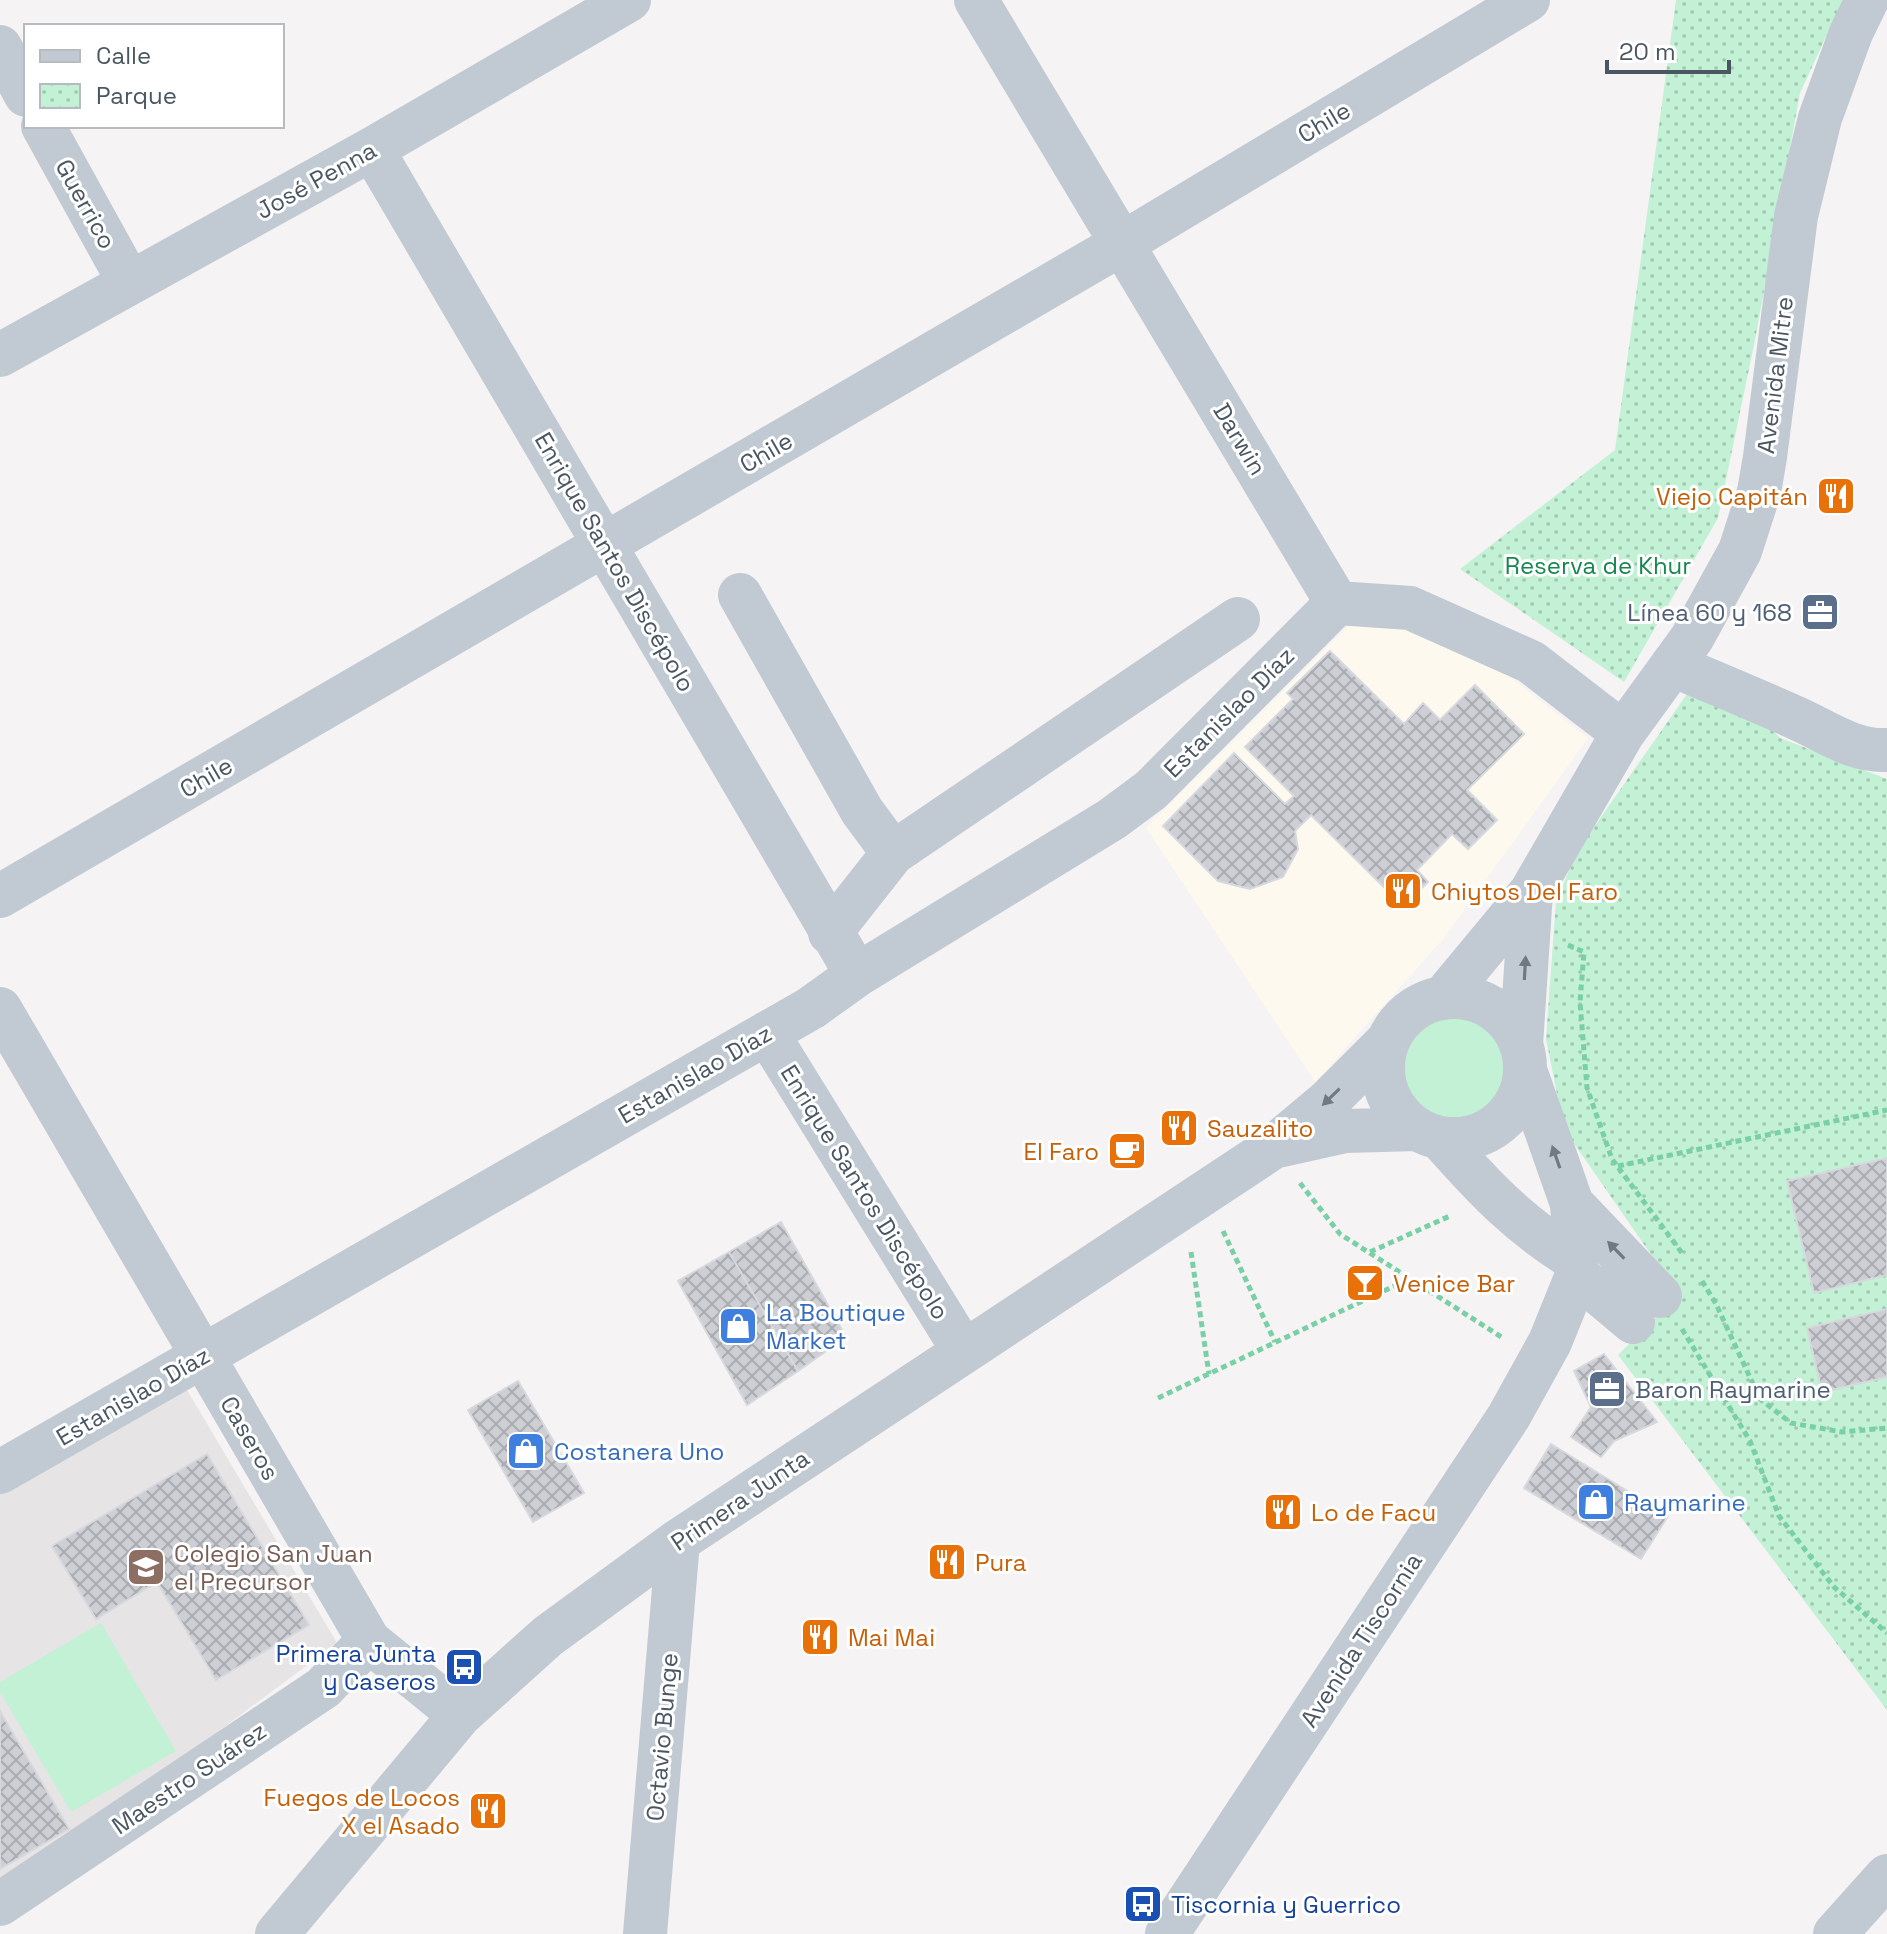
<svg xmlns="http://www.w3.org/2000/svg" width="1887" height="1934" viewBox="0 0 1887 1934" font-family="'Space Grotesk',sans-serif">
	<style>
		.commercial { fill: #fdf9ef }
		.education { fill: #e6e4e5 }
		.grass { fill: #c3f1d5 }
		.park { fill: url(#park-dots) }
		.building { fill: url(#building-cross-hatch); stroke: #d7d9de; stroke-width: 2 }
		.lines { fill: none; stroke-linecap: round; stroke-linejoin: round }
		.path { stroke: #7ad0a6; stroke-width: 5; stroke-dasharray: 6 4; stroke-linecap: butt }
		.minor { stroke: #c1cad2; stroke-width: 44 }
		.oneway { fill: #6e7983 }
		.labels { text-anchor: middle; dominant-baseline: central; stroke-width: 6; stroke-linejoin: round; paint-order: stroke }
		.street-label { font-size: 24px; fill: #4a5661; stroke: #fff }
		.food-label { font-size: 24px; fill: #c56008; stroke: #fff; text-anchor: start }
		.park-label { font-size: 24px; fill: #17864f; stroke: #fff }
		.service-label { font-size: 24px; fill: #4e5e75; stroke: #fff; text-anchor: end }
		.shop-label { font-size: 24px; fill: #366cbe; stroke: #fff; text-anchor: start }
		.education-label { font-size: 24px; fill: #785e54; stroke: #fff; text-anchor: start }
		.transit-label { font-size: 24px; fill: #164399; stroke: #fff; text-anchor: end }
	</style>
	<defs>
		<pattern id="park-dots" width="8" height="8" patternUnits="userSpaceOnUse" patternTransform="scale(2)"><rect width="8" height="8" fill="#c3f1d5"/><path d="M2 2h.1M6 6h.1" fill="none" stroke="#a0c6b0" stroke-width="1.8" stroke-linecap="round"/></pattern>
		<pattern id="building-cross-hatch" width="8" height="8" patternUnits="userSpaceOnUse" patternTransform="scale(2)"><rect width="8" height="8" fill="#cdcfd5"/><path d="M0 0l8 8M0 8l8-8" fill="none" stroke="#a8abb0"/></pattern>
	</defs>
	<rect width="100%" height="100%" fill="#f5f3f3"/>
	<path class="commercial" d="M1361,613L1473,648L1588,738L1444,938L1315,1082L1146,828Z"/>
	<path class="education" d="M184,1385L337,1643L43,1862L0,1888V1491Z"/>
	<path class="grass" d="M1404 1068a50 50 0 1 1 100 0a50 50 0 1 1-100 0Z
		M101,1623L176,1751L71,1812L0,1692V1682Z"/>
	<path class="park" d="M1676,0H1843L1800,93L1755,340L1718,518L1624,682L1460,569L1615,450Z
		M1694,684L1753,710L1780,738L1887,779V1710L1618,1355L1679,1295L1564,1129L1546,1039L1556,901L1578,850Z"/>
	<path class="building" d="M1330,651L1404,724L1423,703L1440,720L1475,685L1524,734L1467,790L1497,820L1468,849L1452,834L1417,870L1428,882L1403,906L1311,815L1295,831L1298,849L1283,877L1250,889L1218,881L1163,826L1234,753L1285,804L1294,796L1245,747L1293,699L1287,693Z
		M1887,1158V1275L1814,1293L1787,1181Z
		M781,1222L846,1337L798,1371L729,1252Z
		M729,1252L798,1371L747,1405L678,1281Z
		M1887,1309V1377L1822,1392L1807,1328Z
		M1604,1354L1657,1422L1614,1441L1601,1457L1571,1437L1591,1407L1574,1371Z
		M518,1381L584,1493L533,1522L468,1410Z
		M1551,1444L1668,1516L1641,1559L1524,1488Z
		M207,1454L309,1625L216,1680L157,1582L96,1619L52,1546Z
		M0,1711L69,1829L0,1869Z"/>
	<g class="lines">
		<path class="path" d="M1568,945L1584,952L1580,1002L1587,1088L1612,1159L1682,1253
			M1618,1166L1887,1110
			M1300,1183L1340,1234L1503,1338
			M1223,1231L1275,1342
			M1191,1252L1209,1374
			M1370,1252L1452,1215
			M1702,1281L1716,1304L1760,1399L1791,1423L1842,1432L1887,1428
			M1682,1329L1750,1441L1779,1516L1834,1587L1887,1633
			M1158,1398L1409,1279"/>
		<path class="minor" d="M976,0L1337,603L1410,608L1531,662L1623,733
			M0,47L26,95
			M43,126L129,282
			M372,149L857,975
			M0,355L372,149L629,0
			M740,595L862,811L893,853L830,933
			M1672,665C1713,682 1754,699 1794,717C1824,730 1853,752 1887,750
			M893,853L1238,619
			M0,896L1123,243L1528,0
			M1383 1068a71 71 0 1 1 142 0a71 71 0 1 1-142 0Z
			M1443,998L1531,892L1623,733L1692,638L1740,551L1759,492L1765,457L1796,216L1820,118L1851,33L1867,0
			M0,1009L369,1641L460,1715
			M767,1033L963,1350
			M1521,1045L1531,892
			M1440,1138C1485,1189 1518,1224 1576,1260
			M1282,1145L1345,1131L1417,1129
			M1572,1204L1660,1296
			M1577,1275L1633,1322
			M0,1472L811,1008L857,975L1112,819L1151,790L1337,603
			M0,1904L323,1688L369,1641
			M277,1934L460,1715L548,1636L678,1541L1272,1148L1327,1102L1387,1042
			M645,1934L678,1541
			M1167,1934L1509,1416L1550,1342L1577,1275L1572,1204L1525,1070
			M1835,1934L1887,1876"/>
	</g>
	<defs><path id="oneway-solid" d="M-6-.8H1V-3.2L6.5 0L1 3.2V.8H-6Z" transform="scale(2)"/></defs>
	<g class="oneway">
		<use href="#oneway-solid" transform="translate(1525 968) rotate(-87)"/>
		<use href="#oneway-solid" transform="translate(1331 1097) rotate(136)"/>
		<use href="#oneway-solid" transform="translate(1556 1157) rotate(-109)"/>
		<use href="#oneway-solid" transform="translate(1616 1250) rotate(-134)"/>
	</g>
	<defs>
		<symbol id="restaurant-square" viewBox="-11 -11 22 22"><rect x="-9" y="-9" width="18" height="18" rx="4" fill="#e8710a" stroke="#fff"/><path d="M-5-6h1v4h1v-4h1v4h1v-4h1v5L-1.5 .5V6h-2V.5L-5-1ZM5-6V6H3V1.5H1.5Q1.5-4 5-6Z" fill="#fff"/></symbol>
		<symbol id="office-square" viewBox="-11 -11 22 22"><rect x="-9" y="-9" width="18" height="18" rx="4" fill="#5c6f8a" stroke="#fff"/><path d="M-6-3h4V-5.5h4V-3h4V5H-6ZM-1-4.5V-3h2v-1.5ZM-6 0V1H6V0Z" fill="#fff"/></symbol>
		<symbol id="cafe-square" viewBox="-11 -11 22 22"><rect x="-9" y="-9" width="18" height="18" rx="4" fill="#e8710a" stroke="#fff"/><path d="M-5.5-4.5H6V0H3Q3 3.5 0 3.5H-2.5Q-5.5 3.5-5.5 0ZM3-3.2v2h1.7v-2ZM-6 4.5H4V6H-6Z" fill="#fff"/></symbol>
		<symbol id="bar-square" viewBox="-11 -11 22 22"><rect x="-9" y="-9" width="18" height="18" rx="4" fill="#e8710a" stroke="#fff"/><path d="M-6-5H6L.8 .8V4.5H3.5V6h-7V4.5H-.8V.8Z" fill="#fff"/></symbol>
		<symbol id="shop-square" viewBox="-11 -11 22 22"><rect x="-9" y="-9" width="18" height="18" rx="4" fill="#3f7fe0" stroke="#fff"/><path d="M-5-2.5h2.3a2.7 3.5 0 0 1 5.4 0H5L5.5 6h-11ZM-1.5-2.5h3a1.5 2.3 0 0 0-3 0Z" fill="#fff"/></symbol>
		<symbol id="school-square" viewBox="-11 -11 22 22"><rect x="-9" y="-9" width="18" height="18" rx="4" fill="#8d6e63" stroke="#fff"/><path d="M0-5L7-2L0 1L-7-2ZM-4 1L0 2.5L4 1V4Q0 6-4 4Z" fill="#fff"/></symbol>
		<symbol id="bus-square" viewBox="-11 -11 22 22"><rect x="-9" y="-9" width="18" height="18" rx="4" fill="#1a4fb4" stroke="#fff"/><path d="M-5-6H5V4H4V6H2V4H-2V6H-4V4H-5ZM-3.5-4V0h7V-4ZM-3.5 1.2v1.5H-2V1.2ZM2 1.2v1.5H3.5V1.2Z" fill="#fff"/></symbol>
	</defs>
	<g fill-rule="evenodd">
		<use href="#restaurant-square" x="1814" y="474" width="44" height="44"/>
		<use href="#office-square" x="1798" y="590" width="44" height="44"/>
		<use href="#restaurant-square" x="1381" y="869" width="44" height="44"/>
		<use href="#restaurant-square" x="1157" y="1106" width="44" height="44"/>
		<use href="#cafe-square" x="1105" y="1129" width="44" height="44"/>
		<use href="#bar-square" x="1343" y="1261" width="44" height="44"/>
		<use href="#shop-square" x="716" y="1304" width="44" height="44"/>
		<use href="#office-square" x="1585" y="1367" width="44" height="44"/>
		<use href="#shop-square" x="504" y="1429" width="44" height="44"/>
		<use href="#shop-square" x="1574" y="1480" width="44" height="44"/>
		<use href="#restaurant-square" x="1261" y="1490" width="44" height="44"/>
		<use href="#restaurant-square" x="925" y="1540" width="44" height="44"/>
		<use href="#school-square" x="124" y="1545" width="44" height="44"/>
		<use href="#restaurant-square" x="798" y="1615" width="44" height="44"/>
		<use href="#bus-square" x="442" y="1645" width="44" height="44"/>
		<use href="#restaurant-square" x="466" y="1789" width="44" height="44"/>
		<use href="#bus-square" x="1121" y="1882" width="44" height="44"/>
	</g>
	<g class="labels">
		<g class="street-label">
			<text transform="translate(1324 122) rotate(-31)">Chile</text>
			<text transform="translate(316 180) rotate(-29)">José Penna</text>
			<text transform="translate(86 204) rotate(61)">Guerrico</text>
			<text transform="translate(1775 375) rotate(-83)">Avenida Mitre</text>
			<text transform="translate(1240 439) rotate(59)">Darwin</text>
			<text transform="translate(766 452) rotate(-30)">Chile</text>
			<text transform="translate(615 562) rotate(60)">Enrique Santos Discépolo</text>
			<text transform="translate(1229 712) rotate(-45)">Estanislao Díaz</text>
			<text transform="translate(206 777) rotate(-30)">Chile</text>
			<text transform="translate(695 1074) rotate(-30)">Estanislao Díaz</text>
			<text transform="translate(865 1192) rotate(58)">Enrique Santos Discépolo</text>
			<text transform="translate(133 1396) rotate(-30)">Estanislao Díaz</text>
			<text transform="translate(250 1438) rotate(60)">Caseros</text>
			<text transform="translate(740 1500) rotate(-34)">Primera Junta</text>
			<text transform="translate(1361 1640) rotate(-57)">Avenida Tiscornia</text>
			<text transform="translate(662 1737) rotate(-85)">Octavio Bunge</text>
			<text transform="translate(189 1778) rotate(-34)">Maestro Suárez</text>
		</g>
		<g class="food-label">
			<text x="1808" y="496" text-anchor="end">Viejo Capitán</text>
			<text x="1431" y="891">Chiytos Del Faro</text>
			<text x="1207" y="1128">Sauzalito</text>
			<text x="1099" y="1151" text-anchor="end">El Faro</text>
			<text x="1393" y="1283">Venice Bar</text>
			<text x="1311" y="1512">Lo de Facu</text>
			<text x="975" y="1562">Pura</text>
			<text x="848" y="1637">Mai Mai</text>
			<text x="460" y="1797" text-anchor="end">Fuegos de Locos<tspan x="460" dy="28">X el Asado</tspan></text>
		</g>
		<g class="park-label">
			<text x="1598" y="565">Reserva de Khur</text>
		</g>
		<g class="service-label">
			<text x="1792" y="612">Línea 60 y 168</text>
			<text x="1635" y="1389" text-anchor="start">Baron Raymarine</text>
		</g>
		<g class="shop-label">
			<text x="766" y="1312">La Boutique<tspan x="766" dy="28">Market</tspan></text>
			<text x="554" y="1451">Costanera Uno</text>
			<text x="1624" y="1502">Raymarine</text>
		</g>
		<g class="education-label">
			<text x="174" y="1553">Colegio San Juan<tspan x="174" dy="28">el Precursor</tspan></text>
		</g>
		<g class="transit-label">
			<text x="436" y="1653">Primera Junta<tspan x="436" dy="28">y Caseros</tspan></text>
			<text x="1171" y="1904" text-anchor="start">Tiscornia y Guerrico</text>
		</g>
	</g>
	<rect x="24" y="24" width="260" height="104" fill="#ffffff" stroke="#b7bbc0" stroke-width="2"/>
	<rect x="40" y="50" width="40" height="12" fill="#c1cad2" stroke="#b7bbc0" stroke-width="2"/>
	<text x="96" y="64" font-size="24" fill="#4a5661">Calle</text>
	<rect x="40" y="84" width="40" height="24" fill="url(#park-dots)" stroke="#b7bbc0" stroke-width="2"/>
	<text x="96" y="104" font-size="24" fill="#4a5661">Parque</text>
	<path d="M1607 60v12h122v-12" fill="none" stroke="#4a5661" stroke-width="4"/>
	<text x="1619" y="60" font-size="24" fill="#4a5661" stroke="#ffffff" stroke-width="6" paint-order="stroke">20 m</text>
</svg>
